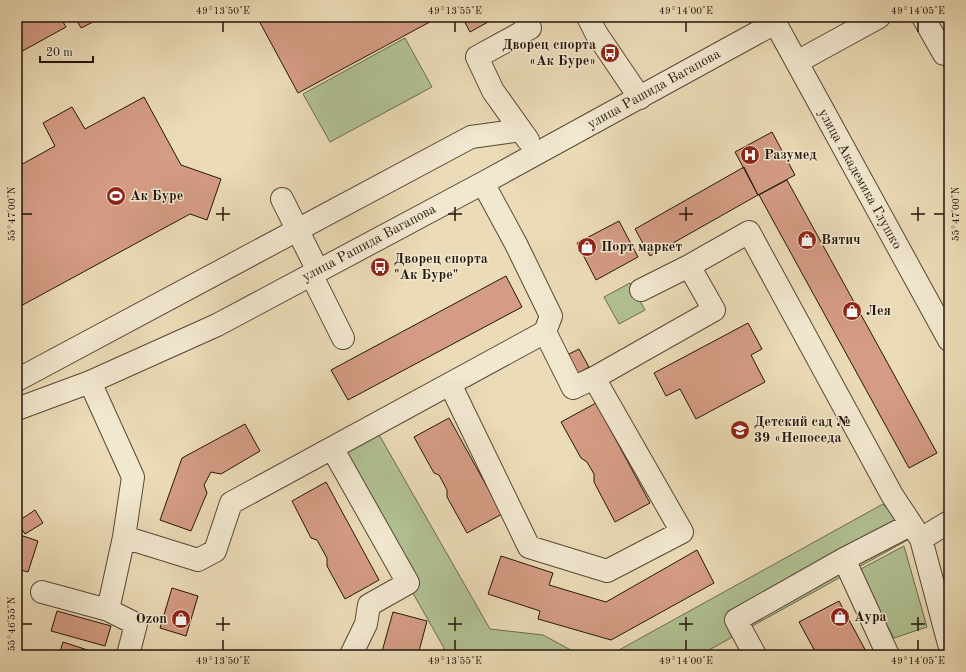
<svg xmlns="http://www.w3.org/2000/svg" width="966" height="672" viewBox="0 0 966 672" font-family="'Old Standard TT',serif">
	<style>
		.green { fill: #b1c193; stroke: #6a6c50 }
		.building { fill: #d49c84; stroke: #24160c }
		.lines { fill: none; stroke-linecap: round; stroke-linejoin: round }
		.minor-casing { stroke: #564736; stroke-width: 24 }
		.minor { stroke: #f2e8d0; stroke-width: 22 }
		.ticks { fill: none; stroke: #24160c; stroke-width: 1.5 }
		.labels { text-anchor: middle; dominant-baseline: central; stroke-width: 3; stroke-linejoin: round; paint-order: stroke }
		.poi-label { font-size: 14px; font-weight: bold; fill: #24160c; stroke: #f2e8d0; text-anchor: start }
		.street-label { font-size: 14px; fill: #24160c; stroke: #f2e8d0 }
		.neatline { fill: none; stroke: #24160c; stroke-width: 1.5 }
		.ticks-label { font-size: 10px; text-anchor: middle; fill: #24160c }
	</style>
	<rect width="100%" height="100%" fill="#ebdbb6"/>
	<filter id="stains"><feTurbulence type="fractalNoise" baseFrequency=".005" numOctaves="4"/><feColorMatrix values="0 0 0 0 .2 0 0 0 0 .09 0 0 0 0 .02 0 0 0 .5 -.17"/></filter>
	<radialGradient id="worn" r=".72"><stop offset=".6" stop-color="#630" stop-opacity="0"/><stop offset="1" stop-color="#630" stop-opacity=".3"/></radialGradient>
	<path class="green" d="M405,38L432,87L330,142L303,94Z
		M630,283L645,310L619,324L604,297Z
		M374,426L490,629L543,635L580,655H442L444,648L332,450Z
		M883,504L913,537L700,655H610Z
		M904,546L927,627L894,638L857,571Z"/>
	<path class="building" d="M17,17H60L66,27L17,54Z
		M75,17H103L81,28Z
		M257,17H439L298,93Z
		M462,17H497L470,32Z
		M144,97L181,165L221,179L207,220L190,214L17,308V167L55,146L43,123L72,107L85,129Z
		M772,132L795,175L758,195L735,152Z
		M744,167L758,195L650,256L635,229Z
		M787,180L937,453L909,468L759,195Z
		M619,221L638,257L596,280L577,243Z
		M506,276L522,307L348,400L331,370Z
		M748,323L762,349L751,355L765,382L696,419L680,389L666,396L654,373Z
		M579,349L589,367L575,375L565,356Z
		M596,403L650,503L615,522L594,482V474L587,462L581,458L561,422Z
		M449,418L502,514L467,533L447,497V490L439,475L434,473L414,437Z
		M245,424L260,451L221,474L211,472L204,485L207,493L191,531L160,520L182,458Z
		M326,482L379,580L345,599L327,566V558L317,540L311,538L292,501Z
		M35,510L43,523L25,534L17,522Z
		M17,534L38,541L28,572L17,569Z
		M697,550L714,583L611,640L538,619L540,611L488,594L501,556L553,573L549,585L606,602Z
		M172,588L198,596L186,636L160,628Z
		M839,601L841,605L868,655H817L799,622Z
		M57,611L111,626L105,646L51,631Z
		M393,612L427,621L418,655H381Z
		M63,642L103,655H59Z
		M935,650L938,655H925Z"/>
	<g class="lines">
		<defs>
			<path id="minor" d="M524,17L530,28L477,57L493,91L528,140
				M588,17L596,33L640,98
				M772,17L949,340
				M923,17L944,54
				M797,62L879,17
				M282,199L318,271
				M311,274L343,338
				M641,290L689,266L749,232L892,495L921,539
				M594,378L714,310L689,266
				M17,380L471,137L521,130
				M90,382L133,477L124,537L198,560L215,551L231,503L545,332L551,316L516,244L483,183
				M450,384L529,547L607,571L682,532L594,378L573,388L545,332
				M17,409L90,382L217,325L483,183L775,23
				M332,448L408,583L369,605L366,624L351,655
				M949,522L921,539L949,644
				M124,537L108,610L136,624L128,655
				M844,559L888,655
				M42,592L108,610
				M755,655L736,620L844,559L910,525"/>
		</defs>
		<use href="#minor" class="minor-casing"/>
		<use href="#minor" class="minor"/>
	</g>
	<path class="ticks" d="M223,22V32M455,22V32M686,22V32M918,22V32M223,207V221M455,207V221M686,207V221M918,207V221M22,214H32M216,214H230M448,214H462M679,214H693M911,214H925M934,214H944M223,617V631M455,617V631M686,617V631M918,617V631M22,624H32M216,624H230M448,624H462M679,624H693M911,624H925M223,640V650M455,640V650M686,640V650M918,640V650"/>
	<defs>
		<symbol id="bus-disc" viewBox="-11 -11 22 22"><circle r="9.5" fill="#8f2418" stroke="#f2e8d0"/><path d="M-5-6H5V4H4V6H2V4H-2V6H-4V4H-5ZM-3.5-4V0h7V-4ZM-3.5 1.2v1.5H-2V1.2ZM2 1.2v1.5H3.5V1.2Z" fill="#fff"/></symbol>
		<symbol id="hospital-disc" viewBox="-11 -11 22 22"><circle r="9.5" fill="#8f2418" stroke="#f2e8d0"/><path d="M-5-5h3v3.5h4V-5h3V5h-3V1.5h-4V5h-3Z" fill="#fff"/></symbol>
		<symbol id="stadium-disc" viewBox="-11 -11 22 22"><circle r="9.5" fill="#8f2418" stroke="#f2e8d0"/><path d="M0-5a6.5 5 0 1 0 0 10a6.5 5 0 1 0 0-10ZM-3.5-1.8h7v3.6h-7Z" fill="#fff"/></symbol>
		<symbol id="shop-disc" viewBox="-11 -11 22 22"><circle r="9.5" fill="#8f2418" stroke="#f2e8d0"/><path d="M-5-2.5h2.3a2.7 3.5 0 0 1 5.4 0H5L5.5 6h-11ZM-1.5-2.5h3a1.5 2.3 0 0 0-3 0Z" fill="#fff"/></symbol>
		<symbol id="school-disc" viewBox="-11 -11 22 22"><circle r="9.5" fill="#8f2418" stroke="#f2e8d0"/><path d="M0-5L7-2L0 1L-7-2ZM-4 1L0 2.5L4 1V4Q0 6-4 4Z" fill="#fff"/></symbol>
	</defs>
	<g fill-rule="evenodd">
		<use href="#bus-disc" x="599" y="42" width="22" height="22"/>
		<use href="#hospital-disc" x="739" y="144" width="22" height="22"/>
		<use href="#stadium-disc" x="105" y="185" width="22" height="22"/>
		<use href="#shop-disc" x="796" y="229" width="22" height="22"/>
		<use href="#shop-disc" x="576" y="236" width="22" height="22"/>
		<use href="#bus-disc" x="369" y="256" width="22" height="22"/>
		<use href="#shop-disc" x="841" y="300" width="22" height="22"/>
		<use href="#school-disc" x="729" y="419" width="22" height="22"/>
		<use href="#shop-disc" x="829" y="606" width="22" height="22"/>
		<use href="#shop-disc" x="170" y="608" width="22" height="22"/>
	</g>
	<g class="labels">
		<g class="poi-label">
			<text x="596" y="45" text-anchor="end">Дворец спорта<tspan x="596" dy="16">«Ак Буре»</tspan></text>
			<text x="764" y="155">Разумед</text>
			<text x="130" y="196">Ак Буре</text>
			<text x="821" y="240">Вятич</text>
			<text x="601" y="247">Порт маркет</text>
			<text x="394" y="259">Дворец спорта<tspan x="394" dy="16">"Ак Буре"</tspan></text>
			<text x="866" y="311">Лея</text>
			<text x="754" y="422">Детский сад №<tspan x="754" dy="16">39 «Непоседа</tspan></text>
			<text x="854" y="617">Аура</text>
			<text x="167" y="619" text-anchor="end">Ozon</text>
		</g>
		<g class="street-label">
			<text transform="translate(654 89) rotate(-29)">улица Рашида Вагапова</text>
			<text transform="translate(860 179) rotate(61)">улица Академика Глушко</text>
			<text transform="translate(369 243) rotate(-28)">улица Рашида Вагапова</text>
		</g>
	</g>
	<rect width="966" height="672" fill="none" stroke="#ebdbb6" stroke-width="44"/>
	<path d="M40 56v6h53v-6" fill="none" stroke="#24160c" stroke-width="2"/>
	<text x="46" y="56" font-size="12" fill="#24160c" stroke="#f2e8d0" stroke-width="3" paint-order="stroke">20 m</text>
	<rect x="22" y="22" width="922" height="628" class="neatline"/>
	<g class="ticks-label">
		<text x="223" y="14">49°13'50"E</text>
		<text x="455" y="14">49°13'55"E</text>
		<text x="686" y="14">49°14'00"E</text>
		<text x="918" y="14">49°14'05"E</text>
		<text transform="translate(11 214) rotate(-90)" y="4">55°47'00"N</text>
		<text transform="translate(955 214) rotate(-90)" y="4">55°47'00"N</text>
		<text transform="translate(11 624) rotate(-90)" y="4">55°46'55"N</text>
		<text x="223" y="664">49°13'50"E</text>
		<text x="455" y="664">49°13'55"E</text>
		<text x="686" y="664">49°14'00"E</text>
		<text x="918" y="664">49°14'05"E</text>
	</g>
	<rect width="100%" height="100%" filter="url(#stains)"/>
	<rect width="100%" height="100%" fill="url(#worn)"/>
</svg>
